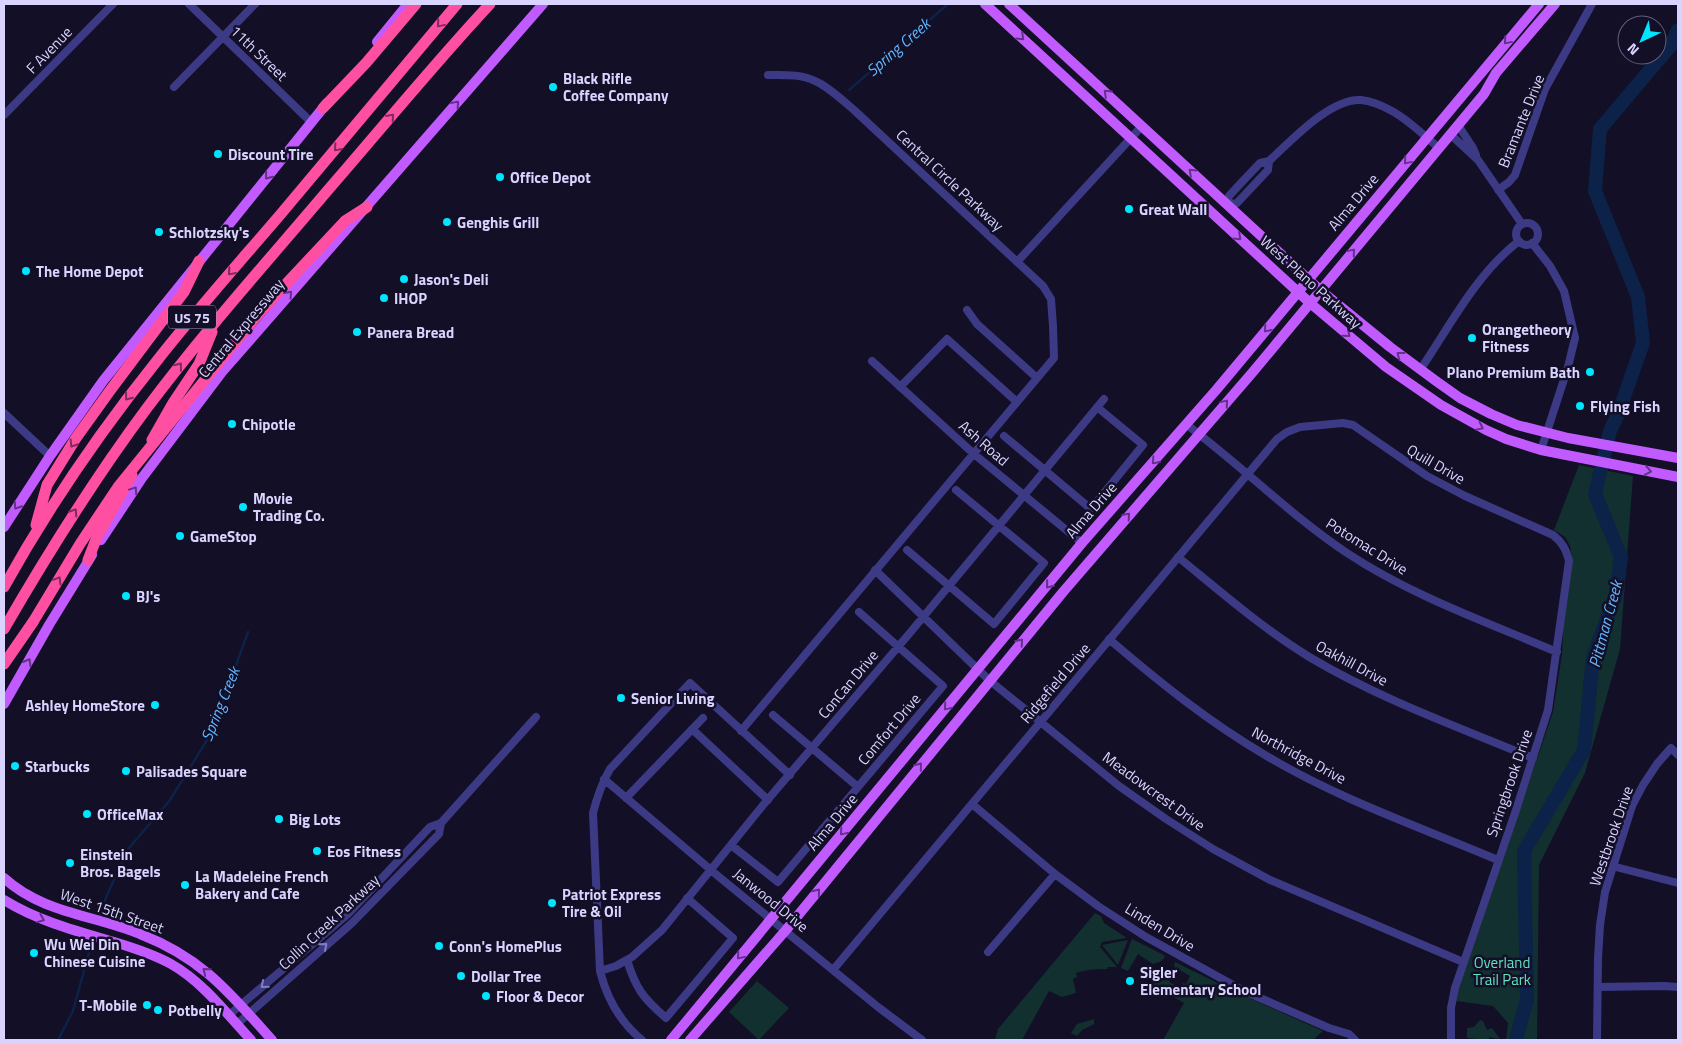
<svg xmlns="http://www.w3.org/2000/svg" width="1682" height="1044" viewBox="0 0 1682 1044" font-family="'Titillium Web',sans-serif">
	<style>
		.green { fill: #12302f }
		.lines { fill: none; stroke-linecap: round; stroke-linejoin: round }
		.stream { stroke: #0c2248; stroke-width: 2.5 }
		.river { stroke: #0c2248; stroke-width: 14 }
		.minor { stroke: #3d3a85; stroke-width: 8 }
		.major { stroke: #c25bff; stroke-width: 10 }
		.highway { stroke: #ff4fa3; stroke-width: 11 }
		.highway-bridge { stroke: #ff4fa3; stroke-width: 11 }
		.oneway { stroke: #7d2c5e }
		.oneway2 { stroke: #623188 }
		.oneway3 { stroke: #837fbc }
		.poi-dot { fill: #00e5ff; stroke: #130f26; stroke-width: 2 }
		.labels { text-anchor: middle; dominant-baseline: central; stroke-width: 5; stroke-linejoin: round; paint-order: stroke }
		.shield { fill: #130f26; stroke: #9e99be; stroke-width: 1 }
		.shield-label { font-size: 14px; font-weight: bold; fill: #d9d4ff }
		.street-label { font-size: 15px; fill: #d9d4ff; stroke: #130f26 }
		.poi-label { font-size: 15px; font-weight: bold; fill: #d9d4ff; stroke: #130f26; text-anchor: start }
		.park-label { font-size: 15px; fill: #5fe0c0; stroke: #130f26 }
		.water-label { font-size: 16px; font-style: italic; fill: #62b6ff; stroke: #130f26 }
	</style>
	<rect width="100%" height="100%" fill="#130f26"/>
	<path class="green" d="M1579,465L1633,476L1620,649L1585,773L1539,865L1537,1040H1506L1508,1023L1493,1006L1456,1001L1458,989L1553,712L1562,654L1564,599L1572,557L1570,546L1565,537L1554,530Z
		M1095,913L1101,916L1104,923L1127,938L1102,942L1100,947L1117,967H1108L1107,969C1096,969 1088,969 1076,973L1077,977L1073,979L1076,993L1062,997L1049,991L1022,1040H995L998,1029Z
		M1132,939L1162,954L1165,956C1163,962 1158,962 1153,964L1138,954L1128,971L1121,968Z
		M1128,940L1118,965L1102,945Z
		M1175,962L1238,993L1323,1031L1313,1040H1163L1184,1003L1153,985L1158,976L1151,973L1164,972L1172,976L1169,982L1180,988L1183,983L1186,984L1190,976L1174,967Z
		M757,981L789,1008L759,1040L729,1012Z
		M1094,1019V1024L1082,1030L1077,1036L1071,1033L1077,1024Z
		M1480,1020L1483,1021L1487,1030L1492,1028L1500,1039L1489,1037V1040L1467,1038V1028L1474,1027Z"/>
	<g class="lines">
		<path class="stream" d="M849,90L948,4
			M99,918L107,895L129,848L170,800L212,732L248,632
			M58,1040L73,1011L93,938"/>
		<path class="river" d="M1516,1040L1527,999L1524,851L1584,750L1593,657L1616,594L1621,557L1595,494L1610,431L1618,414L1643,343L1638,297L1595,191L1600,129L1671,45L1678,30"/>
		<path class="minor" d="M189,4L311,122
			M174,87L255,4
			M4,115L113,4
			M1458,125L1473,148L1476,155
			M1450,134L1478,160L1522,224
			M1269,161C1290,142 1330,98 1361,100C1371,101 1381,105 1390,110C1408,119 1423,135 1439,148
			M1269,161L1268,170L1237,203L1227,205L1229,196L1241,183L1260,163Z
			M1498,190L1509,182L1515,175L1545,89L1592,4
			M1516 234a11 11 0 1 1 22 0a11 11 0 1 1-22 0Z
			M1532,243L1550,266L1564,291L1575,338L1568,367L1541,450
			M1017,262L1142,126
			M967,310L977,324L1037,378
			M872,361L974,454L1082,543
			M1420,370C1450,326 1476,274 1519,241
			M900,387L947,339L1017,402
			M4,413L50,456
			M1187,425C1242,466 1290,515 1347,553C1412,596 1486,622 1557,652
			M1004,436L1091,509L1143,445L1097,407
			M907,550L994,624L1044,563L956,490
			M1178,557C1221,592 1263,629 1311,658C1380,699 1458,727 1533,758
			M875,570L989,680L1119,786L1166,819L1213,849L1270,880L1463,962
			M1109,639C1159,682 1209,722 1265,755C1338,799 1420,827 1498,860
			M773,715L858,787
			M692,729L768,800
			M741,731L1054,358L1053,326L1051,299L1043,286L854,110C842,100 829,87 815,81C801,74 784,75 768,75
			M604,779L718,876L878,1007L922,1040
			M626,798L703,718
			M972,804L1055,874L1098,906L1146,937L1244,991L1329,1028L1349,1034L1355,1040
			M731,845L778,882L943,686L859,612
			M1612,866L1678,883
			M988,952L1055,874
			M627,960C636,989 643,998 666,1018L733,938L687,898
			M833,970L1277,439L1287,432L1300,427L1343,423L1353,425L1427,476L1465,496L1553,535C1562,542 1566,549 1569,561L1548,710L1516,810L1455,988L1451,1008V1040
			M600,971L616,966L632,957L662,930L764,804L909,634L1104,399
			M1598,987L1664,986L1678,987
			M229,1015L348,914L430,827L441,823
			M237,1024L352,923L439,834L441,823L536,717
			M642,1040C620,1022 607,999 600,971L593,813C597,797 602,783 610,769L690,683L790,775
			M1597,1040L1598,958L1600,925L1605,892L1632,806L1643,785L1657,764L1671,748L1678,755"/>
		<path class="major" d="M985,4L1310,303L1386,367L1441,405L1486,430L1506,439L1541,450L1678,477
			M1009,4L1320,290L1390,347L1436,381L1460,398L1491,414L1517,425L1568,438L1678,458
			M377,42L408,4
			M4,527L50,456L103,381L327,103
			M101,540L142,478L222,372L543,4
			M4,704L49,625L92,555
			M4,878C42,913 94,915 140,934C202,958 229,992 272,1040
			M4,900C38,921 76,931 114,942C134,948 153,954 171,964C203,982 227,1014 251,1040
			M671,1040L1082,543L1217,389L1539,4
			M690,1040L786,930L1063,592L1252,373L1484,94L1496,73L1555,4"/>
		<path class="highway" d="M323,108L366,63L416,4
			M285,285L345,221L367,207
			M152,440L173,403L199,364L212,332
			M36,525L47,485L76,438L109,392L184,292L199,261
			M88,560L97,537L132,475
			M4,587C48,508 99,433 156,362C195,312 238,264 280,215C339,145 398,75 457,4
			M4,629C48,553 94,479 147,408C204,332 267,262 328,190C382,128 434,64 490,4
			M4,664L33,622"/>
		<path class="highway-bridge" d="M33,622L80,544L118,487L255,318L285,285"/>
	</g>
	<defs><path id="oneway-chevron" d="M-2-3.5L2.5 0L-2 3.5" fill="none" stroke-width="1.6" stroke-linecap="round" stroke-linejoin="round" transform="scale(1.25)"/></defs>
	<g class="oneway">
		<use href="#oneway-chevron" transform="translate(440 24) rotate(130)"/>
		<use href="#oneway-chevron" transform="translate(391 117) rotate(-49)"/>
		<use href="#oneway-chevron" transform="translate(337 148) rotate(131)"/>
		<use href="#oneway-chevron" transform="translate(231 272) rotate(131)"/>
		<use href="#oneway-chevron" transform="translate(179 366) rotate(-52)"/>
		<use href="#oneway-chevron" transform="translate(128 397) rotate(128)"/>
		<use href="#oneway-chevron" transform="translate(73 444) rotate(122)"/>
		<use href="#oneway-chevron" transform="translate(74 512) rotate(-57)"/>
		<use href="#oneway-chevron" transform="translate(58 580) rotate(-59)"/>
	</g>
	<g class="oneway2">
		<use href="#oneway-chevron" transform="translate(1021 37) rotate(43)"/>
		<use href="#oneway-chevron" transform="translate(1507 41) rotate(130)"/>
		<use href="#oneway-chevron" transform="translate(1107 93) rotate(-137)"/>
		<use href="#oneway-chevron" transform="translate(456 104) rotate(-49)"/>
		<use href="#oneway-chevron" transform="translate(1407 161) rotate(130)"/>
		<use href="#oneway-chevron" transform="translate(1192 172) rotate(-137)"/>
		<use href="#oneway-chevron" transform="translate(268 176) rotate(129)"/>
		<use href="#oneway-chevron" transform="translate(1238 237) rotate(43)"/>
		<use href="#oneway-chevron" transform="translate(1352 252) rotate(-50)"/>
		<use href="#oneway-chevron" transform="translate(289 294) rotate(-48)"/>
		<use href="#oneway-chevron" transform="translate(1267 329) rotate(130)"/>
		<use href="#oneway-chevron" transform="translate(1347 334) rotate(40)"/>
		<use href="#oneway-chevron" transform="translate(1400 355) rotate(-143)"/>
		<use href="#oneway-chevron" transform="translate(1225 403) rotate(-50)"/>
		<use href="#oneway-chevron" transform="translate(1480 427) rotate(26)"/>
		<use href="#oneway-chevron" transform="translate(1155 461) rotate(131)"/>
		<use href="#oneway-chevron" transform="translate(1648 471) rotate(11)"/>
		<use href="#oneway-chevron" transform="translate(134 490) rotate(-56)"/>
		<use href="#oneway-chevron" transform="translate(17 506) rotate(123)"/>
		<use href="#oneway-chevron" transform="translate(1127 516) rotate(-49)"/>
		<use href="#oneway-chevron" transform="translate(1049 585) rotate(129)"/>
		<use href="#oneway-chevron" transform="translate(1020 642) rotate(-50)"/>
		<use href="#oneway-chevron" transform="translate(28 662) rotate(-60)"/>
		<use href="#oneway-chevron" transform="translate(947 707) rotate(130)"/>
		<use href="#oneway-chevron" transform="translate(919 766) rotate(-51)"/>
		<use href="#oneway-chevron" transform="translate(843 832) rotate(130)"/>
		<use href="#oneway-chevron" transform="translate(817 892) rotate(-51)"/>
		<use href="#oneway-chevron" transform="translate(41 919) rotate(22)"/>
		<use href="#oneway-chevron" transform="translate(740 956) rotate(130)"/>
		<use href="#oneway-chevron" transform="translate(206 971) rotate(-141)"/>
	</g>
	<g class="oneway3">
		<use href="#oneway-chevron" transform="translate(324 946) rotate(-41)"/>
		<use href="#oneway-chevron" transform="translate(264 985) rotate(140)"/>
	</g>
	<g class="poi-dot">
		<circle cx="553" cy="87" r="5"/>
		<circle cx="218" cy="154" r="5"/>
		<circle cx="500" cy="177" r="5"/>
		<circle cx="1129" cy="209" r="5"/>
		<circle cx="447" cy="222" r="5"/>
		<circle cx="159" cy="232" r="5"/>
		<circle cx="26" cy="271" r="5"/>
		<circle cx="404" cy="279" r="5"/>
		<circle cx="384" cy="298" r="5"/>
		<circle cx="357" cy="332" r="5"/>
		<circle cx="1472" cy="338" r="5"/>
		<circle cx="1590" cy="372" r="5"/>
		<circle cx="1580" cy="406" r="5"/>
		<circle cx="232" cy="424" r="5"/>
		<circle cx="243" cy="507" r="5"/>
		<circle cx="180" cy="536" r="5"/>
		<circle cx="126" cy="596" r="5"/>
		<circle cx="621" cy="698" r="5"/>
		<circle cx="155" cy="705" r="5"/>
		<circle cx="15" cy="766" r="5"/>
		<circle cx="126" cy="771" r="5"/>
		<circle cx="87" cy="814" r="5"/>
		<circle cx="279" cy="819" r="5"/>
		<circle cx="317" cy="851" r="5"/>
		<circle cx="70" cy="863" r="5"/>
		<circle cx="185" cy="885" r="5"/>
		<circle cx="552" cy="903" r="5"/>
		<circle cx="439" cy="946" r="5"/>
		<circle cx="34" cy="953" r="5"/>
		<circle cx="461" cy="976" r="5"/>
		<circle cx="1130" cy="981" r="5"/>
		<circle cx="486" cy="996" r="5"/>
		<circle cx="147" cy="1005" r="5"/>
		<circle cx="158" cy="1010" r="5"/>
	</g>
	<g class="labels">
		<rect class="shield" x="168" y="305.5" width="48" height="23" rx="4"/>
		<g class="shield-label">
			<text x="192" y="317">US 75</text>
		</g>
		<g class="street-label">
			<text transform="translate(49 50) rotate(-46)">F Avenue</text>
			<text transform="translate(259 53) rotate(44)">11th Street</text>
			<text transform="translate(1521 121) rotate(-68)">Bramante Drive</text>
			<text transform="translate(950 180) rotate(43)">Central Circle Parkway</text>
			<text transform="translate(1353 202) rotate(-50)">Alma Drive</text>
			<text transform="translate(1311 282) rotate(42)">West Plano Parkway</text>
			<text transform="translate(241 328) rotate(-50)">Central Expressway</text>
			<text transform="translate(984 443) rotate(41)">Ash Road</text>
			<text transform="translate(1436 464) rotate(30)">Quill Drive</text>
			<text transform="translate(1091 510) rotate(-49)">Alma Drive</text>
			<text transform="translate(1367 546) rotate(32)">Potomac Drive</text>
			<text transform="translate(1352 663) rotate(28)">Oakhill Drive</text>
			<text transform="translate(1055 683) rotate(-50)">Ridgefield Drive</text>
			<text transform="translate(848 684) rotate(-50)">ConCan Drive</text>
			<text transform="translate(889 729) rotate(-50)">Comfort Drive</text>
			<text transform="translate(1299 755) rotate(28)">Northridge Drive</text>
			<text transform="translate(1509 783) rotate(-71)">Springbrook Drive</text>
			<text transform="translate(1154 791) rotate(36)">Meadowcrest Drive</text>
			<text transform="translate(832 822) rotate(-50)">Alma Drive</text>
			<text transform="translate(1611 836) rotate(-71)">Westbrook Drive</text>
			<text transform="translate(771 900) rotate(39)">Janwood Drive</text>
			<text transform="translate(112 911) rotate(19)">West 15th Street</text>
			<text transform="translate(329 922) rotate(-43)">Collin Creek Parkway</text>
			<text transform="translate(1160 927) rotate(31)">Linden Drive</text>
		</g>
		<g class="poi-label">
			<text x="563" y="78">Black Rifle<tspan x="563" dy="17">Coffee Company</tspan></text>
			<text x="228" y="154">Discount Tire</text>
			<text x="510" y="177">Office Depot</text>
			<text x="1139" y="209">Great Wall</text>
			<text x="457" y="222">Genghis Grill</text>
			<text x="169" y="232">Schlotzsky's</text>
			<text x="36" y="271">The Home Depot</text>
			<text x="414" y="279">Jason's Deli</text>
			<text x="394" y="298">IHOP</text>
			<text x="1482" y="329">Orangetheory<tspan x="1482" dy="17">Fitness</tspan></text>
			<text x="367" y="332">Panera Bread</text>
			<text x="1580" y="372" text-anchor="end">Plano Premium Bath</text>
			<text x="1590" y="406">Flying Fish</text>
			<text x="242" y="424">Chipotle</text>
			<text x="253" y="498">Movie<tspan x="253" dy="17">Trading Co.</tspan></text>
			<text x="190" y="536">GameStop</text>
			<text x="136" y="596">BJ's</text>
			<text x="631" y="698">Senior Living</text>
			<text x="145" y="705" text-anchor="end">Ashley HomeStore</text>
			<text x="25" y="766">Starbucks</text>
			<text x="136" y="771">Palisades Square</text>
			<text x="97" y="814">OfficeMax</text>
			<text x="289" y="819">Big Lots</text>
			<text x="327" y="851">Eos Fitness</text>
			<text x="80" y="854">Einstein<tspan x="80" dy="17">Bros. Bagels</tspan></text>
			<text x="195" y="876">La Madeleine French<tspan x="195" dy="17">Bakery and Cafe</tspan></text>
			<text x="562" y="894">Patriot Express<tspan x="562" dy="17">Tire &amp; Oil</tspan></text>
			<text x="44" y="944">Wu Wei Din<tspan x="44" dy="17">Chinese Cuisine</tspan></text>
			<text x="449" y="946">Conn's HomePlus</text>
			<text x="1140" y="972">Sigler<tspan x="1140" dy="17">Elementary School</tspan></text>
			<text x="471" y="976">Dollar Tree</text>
			<text x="496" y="996">Floor &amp; Decor</text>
			<text x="137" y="1005" text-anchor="end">T-Mobile</text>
			<text x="168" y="1010">Potbelly</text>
		</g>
		<g class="park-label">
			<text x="1502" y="962">Overland<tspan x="1502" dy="17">Trail Park</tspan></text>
		</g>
		<g class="water-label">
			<text transform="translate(898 47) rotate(-41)">Spring Creek</text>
			<text transform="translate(1605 624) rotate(-75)">Pittman Creek</text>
			<text transform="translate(220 704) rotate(-68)">Spring Creek</text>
		</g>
	</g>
	<rect width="1682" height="1044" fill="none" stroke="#d9d4ff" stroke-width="10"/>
	<g transform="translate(1642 40) rotate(224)"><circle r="24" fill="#130f26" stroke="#625e7d"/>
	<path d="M0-4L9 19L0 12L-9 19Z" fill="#00e5ff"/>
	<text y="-8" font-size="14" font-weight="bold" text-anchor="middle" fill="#d9d4ff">N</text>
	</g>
</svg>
